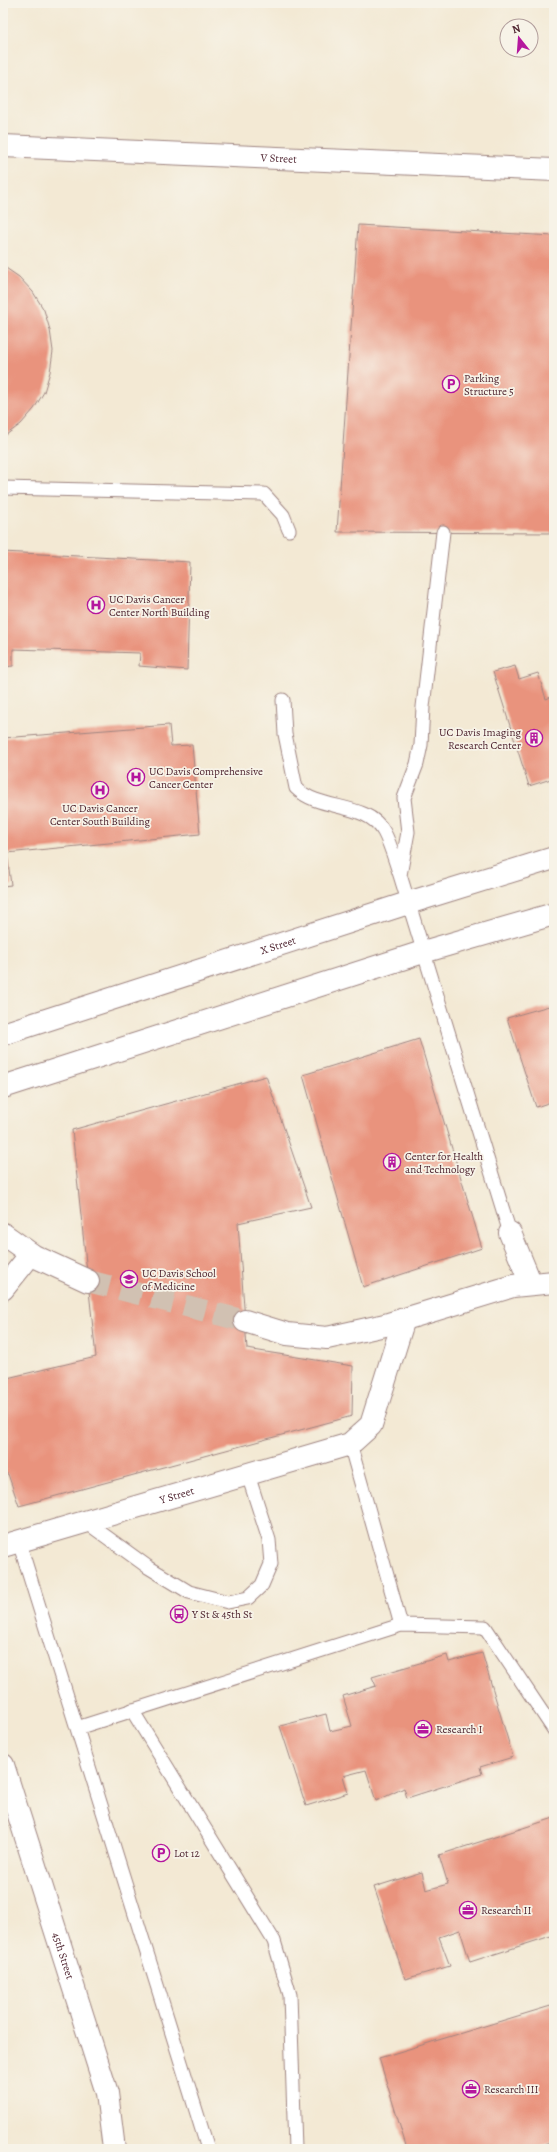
<svg xmlns="http://www.w3.org/2000/svg" width="557" height="2152" viewBox="0 0 557 2152" font-family="Alegreya,serif">
	<style>
		.building { fill: #e9937d }
		.lines { fill: none; stroke-linecap: round; stroke-linejoin: round }
		.street-tunnel { stroke: #d1c1b2; stroke-width: 22; stroke-dasharray: 22 11; stroke-linecap: butt }
		.lane-casing { stroke: #9e8480; stroke-width: 15 }
		.street-casing { stroke: #9e8480; stroke-width: 24 }
		.lane { stroke: #fff; stroke-width: 13 }
		.street { stroke: #fff; stroke-width: 22 }
		.labels { text-anchor: middle; dominant-baseline: central; stroke-width: 3.5; stroke-linejoin: round; paint-order: stroke }
		.street-label { font-size: 11px; fill: #4a1f2b; stroke: #f7f3e8 }
		.poi-label { font-size: 11px; fill: #4a1f2b; stroke: #f7f3e8; text-anchor: start }
	</style>
	<rect width="100%" height="100%" fill="#f7f3e8"/>
	<filter id="ink" filterUnits="userSpaceOnUse"><feTurbulence type="fractalNoise" baseFrequency=".025" numOctaves="2"/><feDisplacementMap in="SourceGraphic" scale="8" xChannelSelector="R" yChannelSelector="G"/><feConvolveMatrix kernelMatrix="1 2 1 2 8 2 1 2 1" color-interpolation-filters="sRGB"/></filter>
	<filter id="wash" filterUnits="userSpaceOnUse"><feTurbulence type="fractalNoise" baseFrequency=".012" numOctaves="4" result="noise"/><feDisplacementMap in="SourceGraphic" scale="16" xChannelSelector="R" yChannelSelector="G"/><feGaussianBlur stdDeviation="0.9" result="paint"/><feColorMatrix in="noise" values="0 0 0 0 0 0 0 0 0 0 0 0 0 0 0 0 0 1.4 0 .05"/><feComposite in="paint" operator="in"/></filter>
	<g filter="url(#wash)">
		<rect width="100%" height="100%" fill="#f3e9d4"/>
		<g id="blocks">
			<path class="building" d="M358,225L554,236V533L337,532Z
				M3,266L19,277L33,292L44,310L50,330L53,351L50,372L44,392L34,409L21,424L3,437Z
				M3,552L190,562L187,670L139,666L140,653L13,649V666L3,667Z
				M554,651V665L550,652Z
				M515,666L519,679L538,673L546,699L554,696V778L529,786L493,672Z
				M169,725L171,746L192,745L200,834L7,853L11,885L3,886V738Z
				M549,1006L554,1018V1101L536,1107L507,1018Z
				M419,1039L482,1248L363,1287L303,1075Z
				M266,1076L311,1207L238,1223L247,1349L353,1366L352,1416L19,1506L8,1474H3V1379L96,1357L72,1130Z
				M482,1653L513,1757L480,1767L482,1774L407,1798L404,1788L376,1801L366,1770L343,1776L348,1793L306,1806L280,1726L326,1714L330,1731L352,1726L343,1696L376,1686L372,1677L447,1655L449,1662Z
				M554,1818V1935L470,1962L460,1930L439,1937L450,1966L405,1979L374,1887L422,1872L426,1890L448,1884L439,1855Z
				M554,2005V2142L531,2149H407L379,2058Z"/>
		</g>
	</g>
	<g filter="url(#ink)">
		<use href="#blocks" fill-opacity="0" stroke="#9e8480" stroke-width="1"/>
		<g class="lines">
			<path class="street-tunnel" d="M88,1281L245,1321"/>
			<defs>
				<path id="lane" d="M3,488L264,494L283,515L289,530
					M283,700L285,734L296,788C320,812 367,801 384,832C391,845 395,861 400,875L510,1233
					M400,875L408,832L404,798L417,764L421,745L423,707L443,532
					M350,1444L401,1625
					M86,1522L148,1567L189,1592L228,1602L248,1598L262,1585L271,1564L269,1540L248,1475
					M19,1542L208,2149
					M132,1710L274,1941L290,1995L295,2149
					M77,1728L401,1625L485,1627L554,1730"/>
				<g id="street">
					<path id="s1" d="M3,146L554,170"/>
					<path id="s2" d="M3,1034L408,903L554,858"/>
					<path d="M3,1087L423,952L554,914"/>
					<path d="M510,1233L531,1284"/>
					<path d="M3,1234L34,1256L88,1281"/>
					<path d="M3,1289L31,1254"/>
					<path d="M245,1321L287,1334L327,1338L385,1325L513,1286L554,1282"/>
					<path id="s3" d="M3,1546L350,1444L371,1425L404,1319"/>
					<path id="s4" d="M3,1765L107,2093L114,2149"/>
				</g>
			</defs>
			<use href="#lane" class="lane-casing"/>
			<use href="#street" class="street-casing"/>
			<use href="#lane" class="lane"/>
			<use href="#street" class="street"/>
		</g>
	</g>
	<defs>
		<symbol id="parking-ring" viewBox="-11 -11 22 22"><circle r="9.5" fill="#f7f3e8" stroke="#b5179e" stroke-width="1.5"/><path d="M-3.5-5.5H1a3.5 3.5 0 0 1 0 7H-1V5.5H-3.5ZM-1-3.4V-.6H.8a1.4 1.4 0 0 0 0-2.8Z" fill="#b5179e"/></symbol>
		<symbol id="hospital-ring" viewBox="-11 -11 22 22"><circle r="9.5" fill="#f7f3e8" stroke="#b5179e" stroke-width="1.5"/><path d="M-5-5h3v3.5h4V-5h3V5h-3V1.5h-4V5h-3Z" fill="#b5179e"/></symbol>
		<symbol id="building-ring" viewBox="-11 -11 22 22"><circle r="9.5" fill="#f7f3e8" stroke="#b5179e" stroke-width="1.5"/><path d="M-4-6H4V6H1V3H-1V6H-4ZM-2.5-4.3h1.7v1.8h-1.7ZM.8-4.3h1.7v1.8H.8ZM-2.5-1h1.7V.8h-1.7ZM.8-1h1.7V.8H.8Z" fill="#b5179e"/></symbol>
		<symbol id="university-ring" viewBox="-11 -11 22 22"><circle r="9.5" fill="#f7f3e8" stroke="#b5179e" stroke-width="1.5"/><path d="M0-5L7-2L0 1L-7-2ZM-4 1L0 2.5L4 1V4Q0 6-4 4Z" fill="#b5179e"/></symbol>
		<symbol id="bus-ring" viewBox="-11 -11 22 22"><circle r="9.5" fill="#f7f3e8" stroke="#b5179e" stroke-width="1.5"/><path d="M-5-6H5V4H4V6H2V4H-2V6H-4V4H-5ZM-3.5-4V0h7V-4ZM-3.5 1.2v1.5H-2V1.2ZM2 1.2v1.5H3.5V1.2Z" fill="#b5179e"/></symbol>
		<symbol id="office-ring" viewBox="-11 -11 22 22"><circle r="9.5" fill="#f7f3e8" stroke="#b5179e" stroke-width="1.5"/><path d="M-6-3h4V-5.5h4V-3h4V5H-6ZM-1-4.5V-3h2v-1.5ZM-6 0V1H6V0Z" fill="#b5179e"/></symbol>
	</defs>
	<g fill-rule="evenodd">
		<use href="#parking-ring" x="441" y="374" width="20" height="20"/>
		<use href="#hospital-ring" x="86" y="595" width="20" height="20"/>
		<use href="#building-ring" x="524" y="728" width="20" height="20"/>
		<use href="#hospital-ring" x="126" y="767" width="20" height="20"/>
		<use href="#hospital-ring" x="90" y="780" width="20" height="20"/>
		<use href="#building-ring" x="382" y="1152" width="20" height="20"/>
		<use href="#university-ring" x="119" y="1269" width="20" height="20"/>
		<use href="#bus-ring" x="169" y="1604" width="20" height="20"/>
		<use href="#office-ring" x="413" y="1719" width="20" height="20"/>
		<use href="#parking-ring" x="151" y="1843" width="20" height="20"/>
		<use href="#office-ring" x="458" y="1900" width="20" height="20"/>
		<use href="#office-ring" x="461" y="2079" width="20" height="20"/>
	</g>
	<g class="labels">
		<g class="street-label">
			<text stroke="none"><textPath href="#s1" startOffset="276">V Street</textPath></text>
			<text stroke="none"><textPath href="#s2" startOffset="289">X Street</textPath></text>
			<text stroke="none"><textPath href="#s3" startOffset="181">Y Street</textPath></text>
			<text stroke="none"><textPath href="#s4" startOffset="200">45th Street</textPath></text>
		</g>
		<g class="poi-label">
			<text x="464" y="378">Parking<tspan x="464" dy="13">Structure 5</tspan></text>
			<text x="109" y="599">UC Davis Cancer<tspan x="109" dy="13">Center North Building</tspan></text>
			<text x="521" y="732" text-anchor="end">UC Davis Imaging<tspan x="521" dy="13">Research Center</tspan></text>
			<text x="149" y="771">UC Davis Comprehensive<tspan x="149" dy="13">Cancer Center</tspan></text>
			<text x="100" y="808" text-anchor="middle">UC Davis Cancer<tspan x="100" dy="13">Center South Building</tspan></text>
			<text x="405" y="1156">Center for Health<tspan x="405" dy="13">and Technology</tspan></text>
			<text x="142" y="1273">UC Davis School<tspan x="142" dy="13">of Medicine</tspan></text>
			<text x="192" y="1614">Y St &amp; 45th St</text>
			<text x="436" y="1729">Research I</text>
			<text x="174" y="1853">Lot 12</text>
			<text x="481" y="1910">Research II</text>
			<text x="484" y="2089">Research III</text>
		</g>
	</g>
	<rect width="557" height="2152" fill="none" stroke="#f7f3e8" stroke-width="16"/>
	<g transform="translate(519 38) rotate(343)"><circle r="19" fill="#f7f3e8" stroke="#b29e9c"/>
	<path d="M0-3L7 15L0 10L-7 15Z" fill="#b5179e"/>
	<text y="-6" font-size="11" font-weight="bold" text-anchor="middle" fill="#4a1f2b">N</text>
	</g>
</svg>
